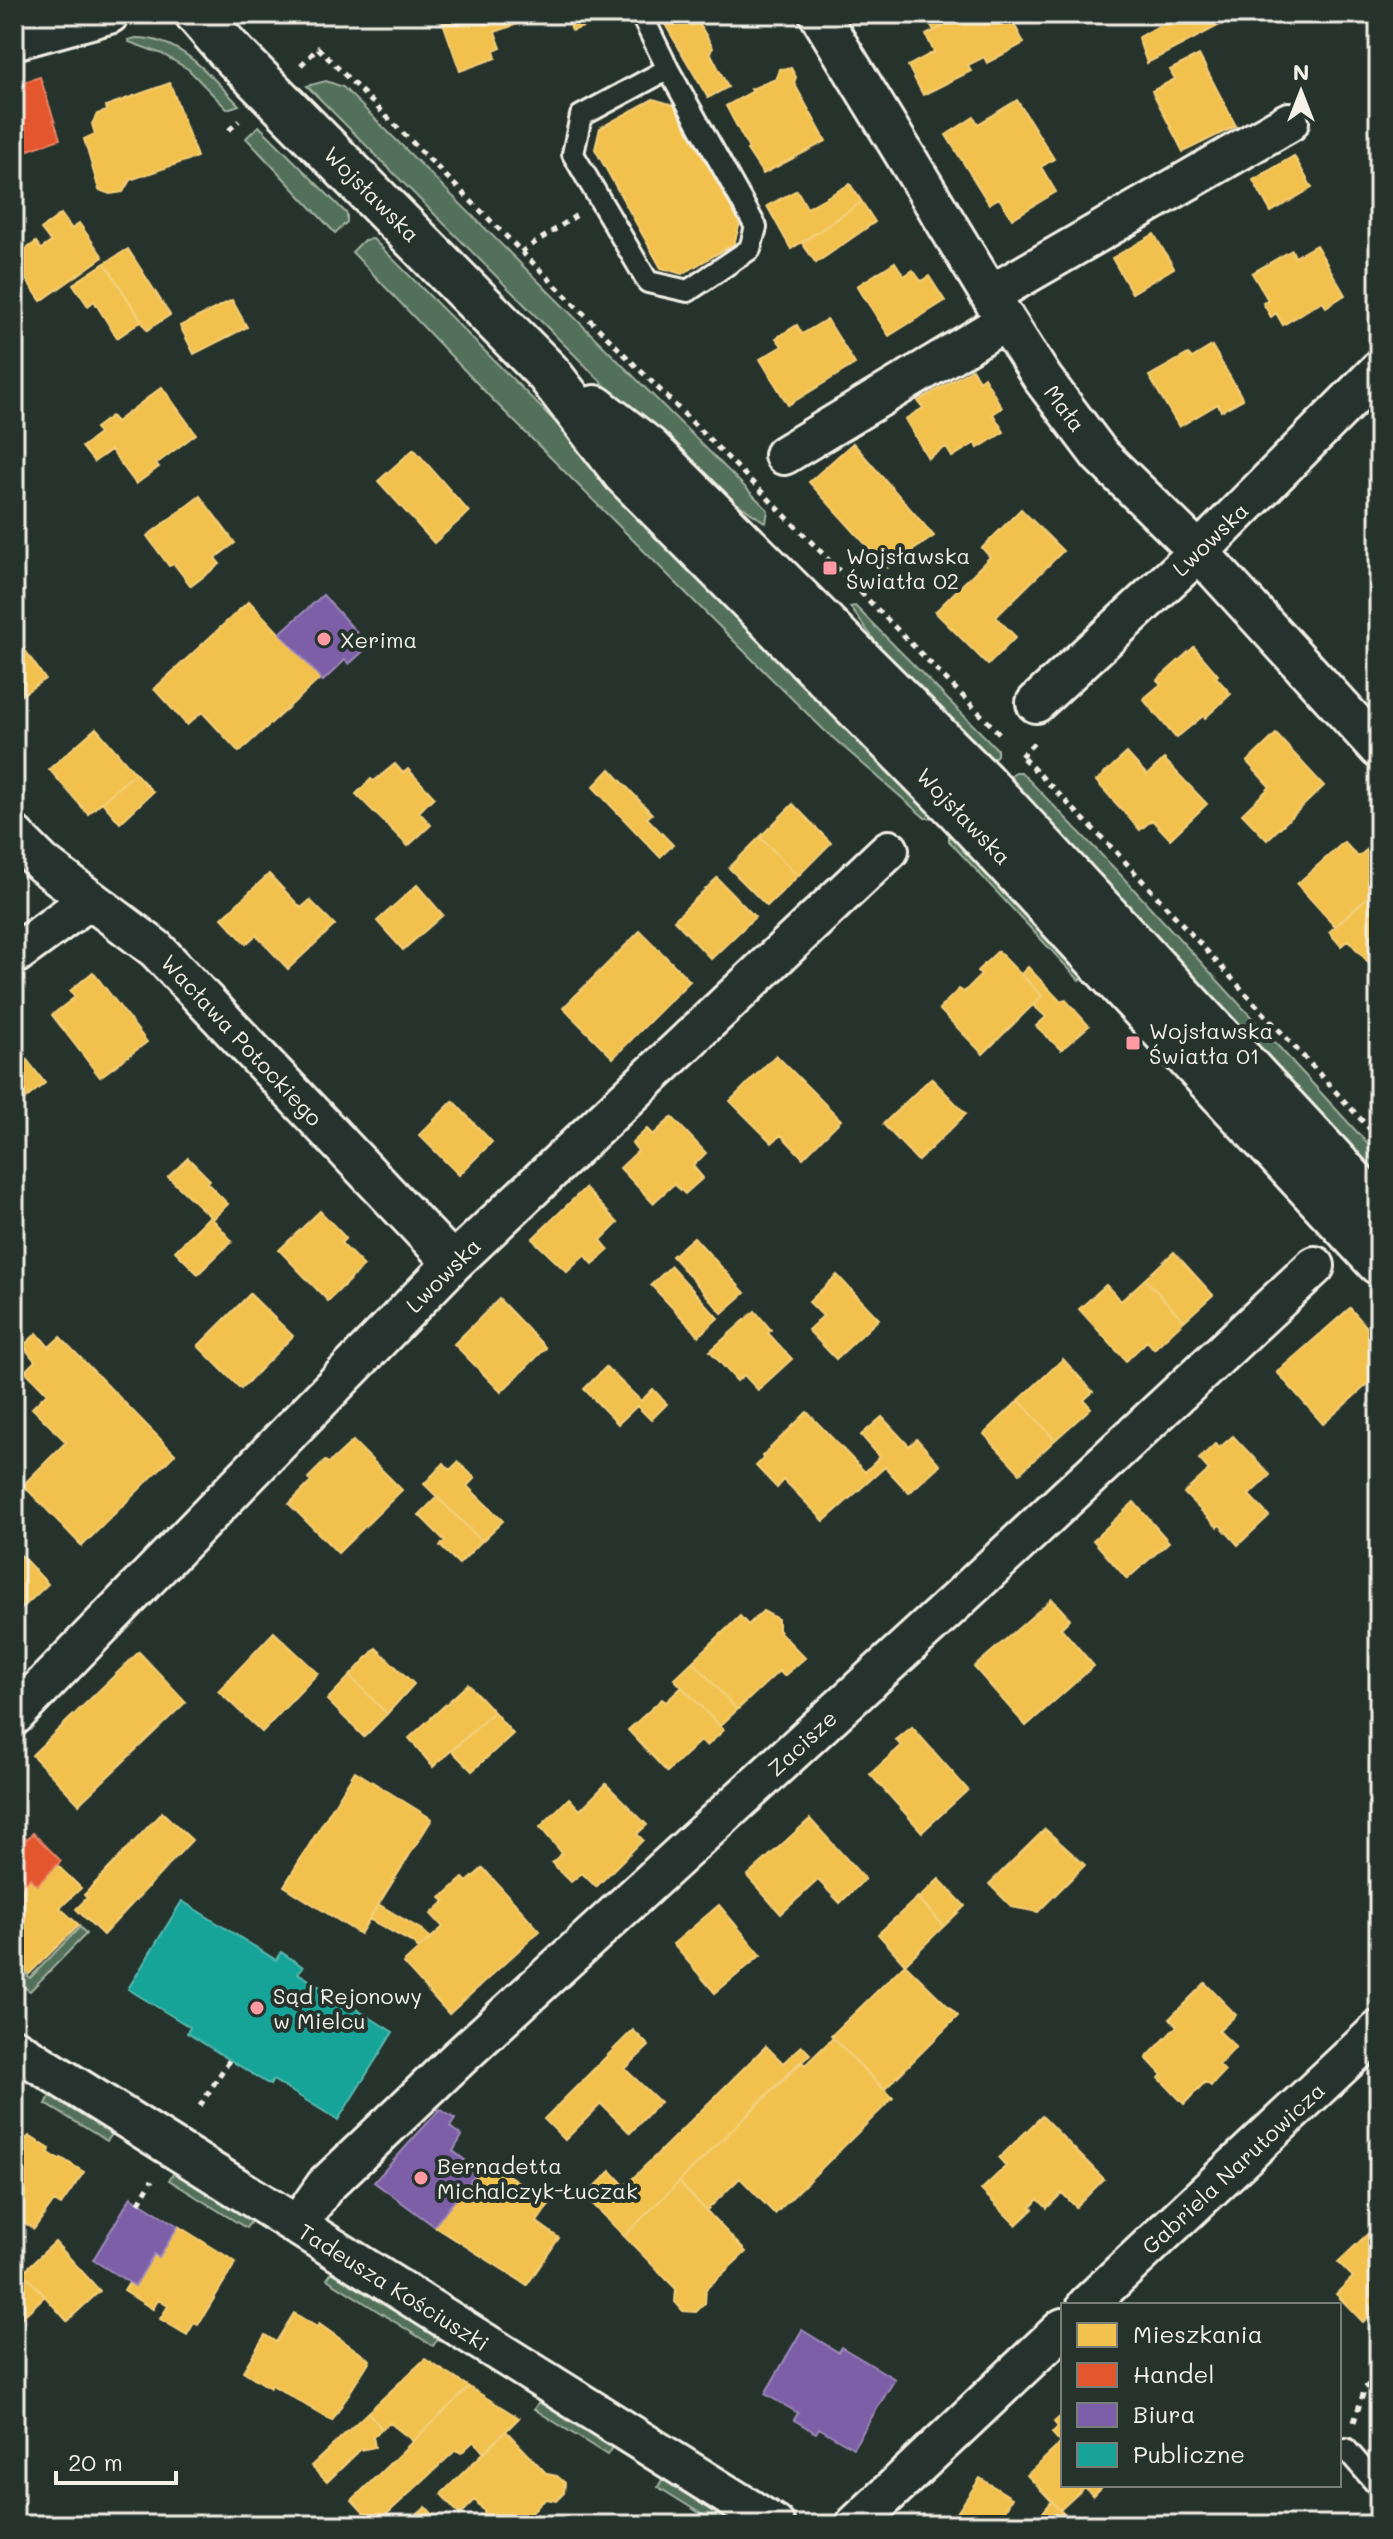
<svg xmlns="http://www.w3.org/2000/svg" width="1393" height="2539" viewBox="0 0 1393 2539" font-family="Mali,sans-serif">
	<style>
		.green { fill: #52715a; stroke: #a3b1a1; stroke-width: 2 }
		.homes { fill: #f2c14e; stroke: #f3cf7c; stroke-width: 2 }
		.shops { fill: #e4572e; stroke: #e98566; stroke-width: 2 }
		.offices { fill: #7b5ea7; stroke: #9f8aba; stroke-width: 2 }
		.public { fill: #17a398; stroke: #59bab0; stroke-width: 2 }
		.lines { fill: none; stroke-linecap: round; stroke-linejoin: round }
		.service-casing { stroke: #f4f1e8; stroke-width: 26 }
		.minor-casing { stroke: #f4f1e8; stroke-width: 44 }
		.tertiary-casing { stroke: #f4f1e8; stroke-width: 50 }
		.path { stroke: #f4f1e8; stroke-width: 5; stroke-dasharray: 6 6; stroke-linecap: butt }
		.service { stroke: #26332d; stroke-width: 20 }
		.minor { stroke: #26332d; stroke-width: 38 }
		.tertiary { stroke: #26332d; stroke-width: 44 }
		.poi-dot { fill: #ff9aa2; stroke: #26332d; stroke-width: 3 }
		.labels { text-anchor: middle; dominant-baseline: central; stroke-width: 8; stroke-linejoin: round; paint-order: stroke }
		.street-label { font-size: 22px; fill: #f4f1e8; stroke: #26332d }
		.poi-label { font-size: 22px; fill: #f4f1e8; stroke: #26332d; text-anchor: start }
	</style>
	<rect width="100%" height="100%" fill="#26332d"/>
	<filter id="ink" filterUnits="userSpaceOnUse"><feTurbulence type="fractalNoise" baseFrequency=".0125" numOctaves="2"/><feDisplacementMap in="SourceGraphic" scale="16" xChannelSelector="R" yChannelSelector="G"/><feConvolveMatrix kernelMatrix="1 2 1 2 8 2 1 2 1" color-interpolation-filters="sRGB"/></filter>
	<g filter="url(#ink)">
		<path class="green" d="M136,38C182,38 209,75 239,105L227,109L188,69L162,54L129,42L128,40Z
			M326,81L343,87L768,510L766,523L691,472L307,86Z
			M259,126L347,214V222L335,233L246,138Z
			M373,239L940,808L931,818H925L824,730L777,684L493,400L352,252L364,240Z
			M855,606L997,749V755L985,767L921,703L850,607Z
			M1015,772H1021L1118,872L1379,1156V1164L1366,1176L1002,784Z
			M958,826L1084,977L1079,980L949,841V836Z
			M80,1927L86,1934L30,1991L14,1981V1962L30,1978Z
			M51,2094L113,2133L107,2141L46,2104Z
			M175,2171L253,2219L246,2228L169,2180Z
			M333,2271L439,2337L433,2346L327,2279Z
			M540,2400L613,2446L607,2455L534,2409Z
			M663,2478L738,2525H719L658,2487Z"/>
		<path class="homes" d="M440,14H545L495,32L501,48L494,51L496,58L460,71Z
			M566,14H619L572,31Z
			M659,14H694L713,48L710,52L728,87L708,98Z
			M925,14H965L966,15L934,31Z
			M1009,14L1024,43L987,63L984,57L968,65L971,71L923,95L908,66L934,52L926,35L965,14Z
			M1172,14H1236L1237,16L1147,63L1138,38L1174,17Z
			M1199,55L1236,126L1183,152L1152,91L1175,79L1170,70Z
			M791,68L796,77L794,83L826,141L763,174L747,150L749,149L726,106L753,91L751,89L776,79L779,69Z
			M170,83L197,157L130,180L123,192L110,194L99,190L84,139L95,134L92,124L97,114L107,111L106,106Z
			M653,99L674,105L740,223L734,244L682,274L661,268L595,149L600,128Z
			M1017,100L1054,159L1041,167L1056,192L1012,219L999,198L989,204L946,135L974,117L978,124Z
			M1294,156L1312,188L1271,212L1253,180Z
			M850,184L862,202L791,249L767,206L797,190L807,208Z
			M862,202L875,222L816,263L802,243Z
			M61,214L72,229L79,223L103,257L41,301L14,262V258L36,242L41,249L51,242L41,229Z
			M1154,234L1174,268L1132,293L1112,258Z
			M1316,245L1345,295L1326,307L1322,301L1283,325L1276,313L1271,317L1263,303L1268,300L1252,273L1292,250L1295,257Z
			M128,249L170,315L147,330L105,263Z
			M895,262L904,276L913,270L921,281L929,276L945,301L889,336L857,286Z
			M105,263L142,321L117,338L94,301L88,306L73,284Z
			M232,300L247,327L194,354L180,326Z
			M827,319L855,364L788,405L760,359L782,346L776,338L797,325L802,334Z
			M1212,346L1243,399L1221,411L1218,404L1179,427L1149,376L1188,354L1192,358Z
			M972,369L979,381L984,377L1002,408L993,414L1004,432L978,448L975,443L952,457L946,447L928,458L905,419L923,408L918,401Z
			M162,387L196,434L156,464L159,467L136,484L111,450L94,462L82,447L99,434L95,428L111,416L116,422Z
			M853,443L934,536L887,568L809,482Z
			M414,449L469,512L434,543L378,481Z
			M200,496L235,543L215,558L220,564L191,586L174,564L169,566L147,536Z
			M1021,509L1063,551L996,617L1016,637L988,665L935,612L990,557L982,548Z
			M249,601L321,678L239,752L202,712L187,725L154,689Z
			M14,634L45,679L14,700Z
			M1194,647L1218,675L1216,677L1231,694L1205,718L1203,716L1176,738L1143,699L1161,684L1157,680Z
			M96,728L135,773L88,814L49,769Z
			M1276,734L1324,786L1267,840L1242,814L1270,787L1247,762Z
			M1127,753L1147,775L1164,759L1207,804L1170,839L1152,820L1140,830L1096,781Z
			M395,764L403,773L408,769L434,797L419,812L431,825L408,846L356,794L371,779L374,781Z
			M610,769L652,814L647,818L673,845L660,857L593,787Z
			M135,773L153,792L120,823L102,802Z
			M793,804L831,843L798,876L760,837Z
			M760,837L798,876L767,906L729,868Z
			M1344,842L1358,857L1370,847L1379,858V887L1335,926L1297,884Z
			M269,874L301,908L310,900L335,925L288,969L256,935L246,944L222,918Z
			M717,878L755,917L711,959L674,920Z
			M417,885L443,915L403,950L377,921Z
			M1379,887V955L1370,964L1348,940L1341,946L1329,932Z
			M640,931L690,981L613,1058L563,1008Z
			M998,951L1042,996L983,1054L939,1009L959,989L964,992L981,975L977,971Z
			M1028,967L1061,1002L1065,999L1089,1026L1061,1050L1036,1026L1046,1017L1033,1005L1042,996L1021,974Z
			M93,972L147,1042L100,1077L52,1015L75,997L70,991Z
			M14,1043L45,1083L14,1108Z
			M776,1055L841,1120L803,1158L781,1135L772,1143L730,1101Z
			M931,1078L966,1114L918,1161L883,1124Z
			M453,1101L492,1142L459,1175L419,1135Z
			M672,1117L706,1153L693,1166L703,1178L685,1194L674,1184L653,1203L620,1168L638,1151L632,1143L647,1129L653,1135Z
			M188,1158L210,1180L207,1183L228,1204L213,1219L168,1177Z
			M585,1188L618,1223L601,1240L609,1250L593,1264L585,1255L567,1272L532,1239Z
			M320,1211L346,1238L341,1243L364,1266L328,1301L279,1250Z
			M210,1216L232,1241L198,1274L175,1251Z
			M694,1237L745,1293L722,1313L672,1256Z
			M1174,1252L1213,1295L1184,1321L1145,1279Z
			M671,1266L718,1318L699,1336L651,1285Z
			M837,1275L879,1319L836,1359L808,1330L823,1316L809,1302Z
			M1145,1279L1184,1321L1154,1349L1147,1341L1126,1361L1079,1309L1106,1285L1121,1301Z
			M250,1294L293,1336L241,1389L198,1346Z
			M499,1299L546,1348L501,1392L454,1344Z
			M1350,1308L1379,1341V1374L1323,1424L1277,1372Z
			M755,1311L771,1330L768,1333L792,1359L758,1390L744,1375L737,1381L710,1351Z
			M37,1333L49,1347L60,1337L175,1454L82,1546L23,1485L66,1442L32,1408L47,1393L25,1371L35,1361L23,1346Z
			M1063,1359L1093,1392L1084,1400L1091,1408L1055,1440L1019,1400Z
			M606,1367L641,1401L653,1389L667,1404L651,1420L637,1406L618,1424L584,1389Z
			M1019,1400L1055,1440L1020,1473L984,1434Z
			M807,1412L865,1472L880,1457L861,1435L882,1417L909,1446L917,1439L940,1465L909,1493L885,1467L824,1521L784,1480L777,1488L756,1466L763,1459L762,1456Z
			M1233,1436L1270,1475L1249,1495L1269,1516L1238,1545L1220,1525L1217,1527L1184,1493L1209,1470L1199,1459L1215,1444L1219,1448Z
			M353,1441L402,1490L338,1553L289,1504L311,1482L308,1478L325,1461L329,1463Z
			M458,1462L475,1478L467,1486L503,1521L482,1541L424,1484L444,1463L450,1470Z
			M437,1497L482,1541L459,1564L440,1546L445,1541L419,1515Z
			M1134,1502L1169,1542L1127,1579L1093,1540Z
			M14,1548L48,1584L18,1612L14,1608Z
			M1052,1599L1070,1619L1061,1628L1094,1666L1026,1726L974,1667Z
			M763,1611L778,1619V1630L805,1658L784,1676L779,1671L737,1710L693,1661L740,1616L748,1625Z
			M274,1632L318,1673L262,1732L218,1691Z
			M376,1648L414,1684L387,1714L350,1676Z
			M139,1652L186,1702L79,1804L32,1755Z
			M693,1661L737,1710L720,1726L674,1679Z
			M350,1676L387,1714L364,1737L327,1700Z
			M468,1684L494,1712L433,1767L409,1738Z
			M682,1687L724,1730L707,1746L700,1741L667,1772L628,1730L662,1699L666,1702Z
			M494,1712L513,1734L472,1771L452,1751Z
			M912,1727L968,1790L922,1832L870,1774L901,1746L896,1740Z
			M355,1771L432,1819L360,1934L284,1886Z
			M606,1784L647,1825L637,1834L643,1840L596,1887L582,1873L571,1882L552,1863L562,1853L540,1827L569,1798L580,1810Z
			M162,1812L192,1840L103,1935L76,1909L87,1898L84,1895Z
			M810,1819L865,1879L840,1903L818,1880L781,1914L747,1876Z
			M1045,1829L1085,1865L1038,1912L1012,1907L989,1884Z
			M57,1865L81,1888L60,1908L79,1925L29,1974L14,1958V1895L30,1878L37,1885Z
			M483,1868L540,1931L449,2014L403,1963L443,1927L431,1914L445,1901L441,1898L463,1878L467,1882Z
			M939,1879L965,1906L944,1926L918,1899Z
			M918,1897L944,1926L905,1964L878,1934Z
			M378,1904L422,1930L431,1938L418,1949L413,1943L369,1919Z
			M719,1905L761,1955L715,1993L673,1944Z
			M905,1964L958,2016L884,2090L831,2036Z
			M1205,1983L1236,2015L1219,2031L1236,2047L1219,2065L1225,2071L1211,2086L1205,2082L1184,2104L1159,2078L1162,2075L1146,2058L1177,2026L1170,2018Z
			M633,2030L649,2046L625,2069L660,2102L630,2133L601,2104L565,2140L544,2119Z
			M833,2038L893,2098L775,2214L740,2178L706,2211L679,2182L801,2061L805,2065Z
			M766,2046L783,2063L802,2046L810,2054L624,2236L585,2196L611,2171L625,2186Z
			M1042,2116L1104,2179L1076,2207L1062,2193L1047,2208L1038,2199L1031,2207L1033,2209L1016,2225L981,2190L1006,2166L999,2158Z
			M29,2136L50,2149L49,2153L60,2160L61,2158L84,2172L61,2205L54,2201L34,2229L23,2222L14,2235V2151Z
			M487,2161L550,2203L537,2222L559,2238L527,2285L434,2226Z
			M679,2182L746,2252L706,2289L705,2303L696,2312L683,2311L675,2302L676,2289L624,2236Z
			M1379,2223V2306L1363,2322L1336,2294L1353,2277L1338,2262Z
			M178,2226L236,2262L198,2325L194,2323L187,2335L160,2319L168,2306L158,2300L153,2309L124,2291L129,2283L135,2286L154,2254L159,2258Z
			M55,2242L100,2291L67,2321L23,2272Z
			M23,2272L45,2296L14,2325V2281Z
			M294,2313L317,2327L319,2324L370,2360L332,2421L272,2385L270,2388L243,2371L265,2335L276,2342Z
			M425,2359L469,2387L413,2441L390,2423L382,2429L368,2412Z
			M469,2387L519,2418L484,2453L474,2441L461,2453L456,2450L375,2525L352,2500Z
			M368,2412L382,2429L373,2437L375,2447L360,2450L327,2482L311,2466Z
			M1063,2414V2485H1104L1093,2496L1085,2487L1060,2510L1027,2475L1061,2443L1052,2433L1058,2427L1054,2422Z
			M506,2431L547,2474L557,2476L565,2483L564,2493L556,2501L546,2499L520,2522L523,2525H476L474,2523L485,2512L475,2500L460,2515L441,2494Z
			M980,2478L1012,2498L1002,2516L1017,2525H949Z
			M1052,2501L1060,2510L1074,2525H1040L1036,2521Z
			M426,2507L441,2523L438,2525H406Z"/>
		<path class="shops" d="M40,77L60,139L14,155V85Z
			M14,1827L27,1839L33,1833L61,1861L37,1885L30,1878L14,1895Z"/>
		<path class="offices" d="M323,595L369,646L349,664L345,660L323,681L280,633Z
			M440,2109L455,2119L450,2127L462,2136L453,2151L479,2171L434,2226L374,2182Z
			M131,2197L178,2226L159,2258L154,2254L135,2286L93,2260Z
			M802,2330L838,2352L841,2347L895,2379L853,2448L819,2428L816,2433L794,2420L798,2413L765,2394Z"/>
		<path class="public" d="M182,1901L276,1960L281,1952L303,1967L298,1973L393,2032L338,2120L273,2080L270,2085L187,2033L190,2027L128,1989Z"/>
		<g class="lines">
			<defs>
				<path id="service" d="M641,14L668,69L756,227L750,249L688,291L648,282L573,154L581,116L668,69
					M1346,2449L1379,2487"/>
				<path id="minor" d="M819,14L1006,321L1043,379L1100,455L1199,552L1379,749
					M14,40L109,14
					M990,295L1289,122
					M784,455L1006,321
					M1036,703L1199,552L1379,370
					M14,835L43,864L156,949L453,1263
					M14,955L89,900
					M14,1716L453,1263L889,850
					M14,2048L775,2525
					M297,2226L325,2186L460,2057L952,1605L1315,1266
					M1087,2305L1379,2030
					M855,2525L1063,2328"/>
				<path id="tertiary" d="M198,14L228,49L548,373L625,473L957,808L1379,1262
					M595,408L648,449L982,782L1379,1210"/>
			</defs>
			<use href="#service" class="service-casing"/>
			<use href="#minor" class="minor-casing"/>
			<use href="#tertiary" class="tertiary-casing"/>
			<path class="path" d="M301,65L318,48L758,488L1002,736
				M229,130L239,121
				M521,252L577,215
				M1021,756L1034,743
				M1023,758L1118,854L1379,1139
				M200,2106L230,2059
				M139,2203L152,2180
				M1354,2422L1365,2388L1379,2375"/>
			<use href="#service" class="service"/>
			<use href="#minor" class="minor"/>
			<use href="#tertiary" class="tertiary"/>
		</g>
	</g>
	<g class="poi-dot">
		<rect x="822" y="560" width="16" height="16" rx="4"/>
		<circle cx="324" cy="639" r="8"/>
		<rect x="1125" y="1035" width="16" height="16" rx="4"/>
		<circle cx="257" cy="2008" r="8"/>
		<circle cx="421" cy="2178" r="8"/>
	</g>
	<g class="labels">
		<g class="street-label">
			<text transform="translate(372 194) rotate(45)">Wojsławska</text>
			<text transform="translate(1065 408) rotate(53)">Mała</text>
			<text transform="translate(1210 539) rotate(-44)">Lwowska</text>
			<text transform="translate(964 816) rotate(46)">Wojsławska</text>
			<text transform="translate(242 1040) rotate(47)">Wacława Potockiego</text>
			<text transform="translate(443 1275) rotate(-45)">Lwowska</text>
			<text transform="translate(802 1743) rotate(-43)">Zacisze</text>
			<text transform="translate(1233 2168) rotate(-43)">Gabriela Narutowicza</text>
			<text transform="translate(394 2287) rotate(32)">Tadeusza Kościuszki</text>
		</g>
		<g class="poi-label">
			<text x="846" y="555">Wojsławska<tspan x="846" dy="25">Światła 02</tspan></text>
			<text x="340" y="639">Xerima</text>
			<text x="1149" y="1030">Wojsławska<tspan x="1149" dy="25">Światła 01</tspan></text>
			<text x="273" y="1995">Sąd Rejonowy<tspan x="273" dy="25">w Mielcu</tspan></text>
			<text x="437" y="2165">Bernadetta<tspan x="437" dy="25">Michalczyk-Łuczak</tspan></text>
		</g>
	</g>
	<rect width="1393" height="2539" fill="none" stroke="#26332d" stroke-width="48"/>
	<rect x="24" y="24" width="1345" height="2491" fill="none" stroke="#f4f1e8" stroke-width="3" filter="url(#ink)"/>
	<rect x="1061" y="2303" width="280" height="184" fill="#26332d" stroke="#787f78" stroke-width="2"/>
	<rect x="1077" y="2323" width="40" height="24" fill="#f2c14e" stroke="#787f78" stroke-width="2"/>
	<text x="1133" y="2343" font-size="24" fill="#f4f1e8">Mieszkania</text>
	<rect x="1077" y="2363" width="40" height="24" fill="#e4572e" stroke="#787f78" stroke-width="2"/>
	<text x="1133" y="2383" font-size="24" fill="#f4f1e8">Handel</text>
	<rect x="1077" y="2403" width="40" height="24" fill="#7b5ea7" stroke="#787f78" stroke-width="2"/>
	<text x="1133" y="2423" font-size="24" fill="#f4f1e8">Biura</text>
	<rect x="1077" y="2443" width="40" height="24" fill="#17a398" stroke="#787f78" stroke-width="2"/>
	<text x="1133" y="2463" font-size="24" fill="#f4f1e8">Publiczne</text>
	<g transform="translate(1301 92)" stroke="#26332d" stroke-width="6" paint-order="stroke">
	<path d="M0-6L14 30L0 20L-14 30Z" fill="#f4f1e8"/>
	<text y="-12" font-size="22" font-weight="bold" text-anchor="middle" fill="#f4f1e8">N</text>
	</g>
	<path d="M56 2471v12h120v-12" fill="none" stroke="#f4f1e8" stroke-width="4"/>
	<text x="68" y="2471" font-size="24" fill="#f4f1e8" stroke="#26332d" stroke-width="6" paint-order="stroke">20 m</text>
</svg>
